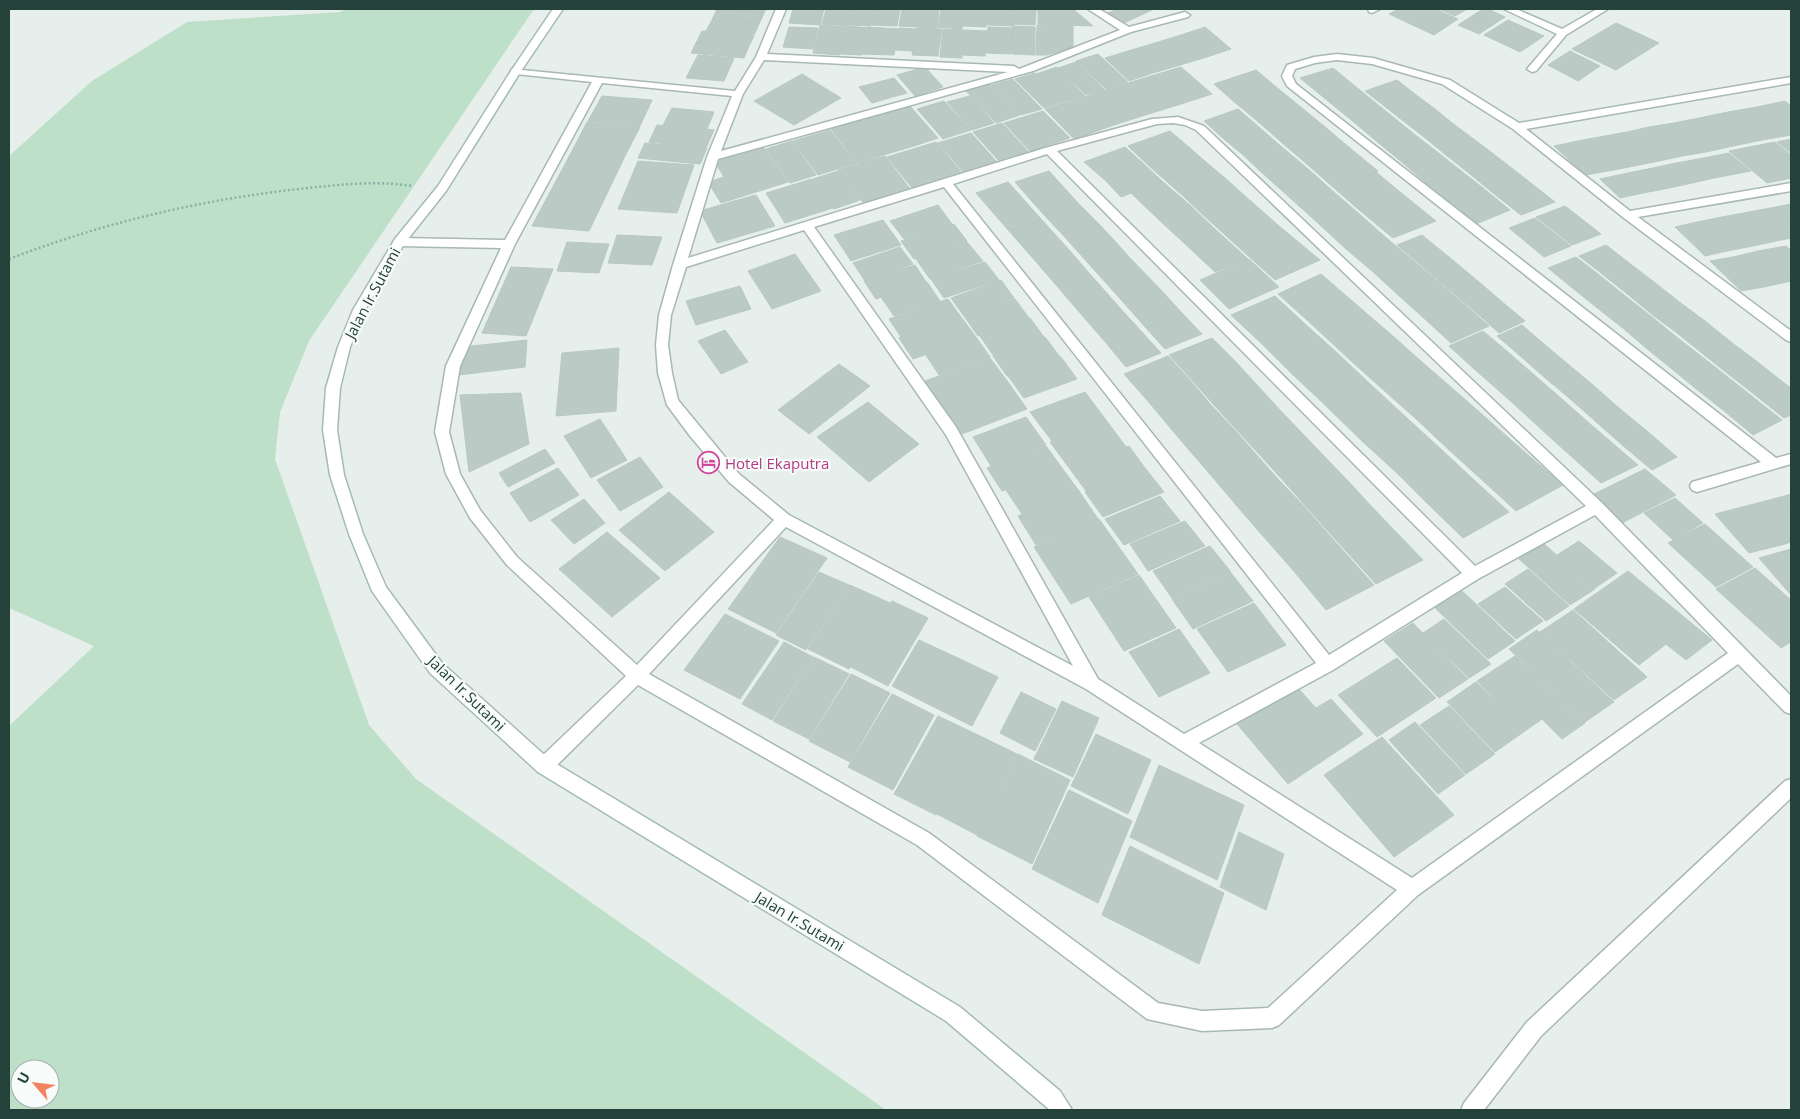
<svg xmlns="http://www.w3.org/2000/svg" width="1800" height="1119" viewBox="0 0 1800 1119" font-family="'Open Sans',sans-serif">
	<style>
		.green { fill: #bfe0c8; fill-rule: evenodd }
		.building { fill: #bbcac4; stroke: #b8c9c2 }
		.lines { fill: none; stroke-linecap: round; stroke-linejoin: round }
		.street-casing { stroke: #a8b8b2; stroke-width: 3 }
		.secondary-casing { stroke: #a4bbb3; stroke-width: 3 }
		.path { stroke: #86b3a5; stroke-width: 2.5; stroke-dasharray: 2 2.5; stroke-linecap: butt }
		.street { fill: #fff; fill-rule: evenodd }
		.secondary { fill: #fff; fill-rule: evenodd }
		.labels { text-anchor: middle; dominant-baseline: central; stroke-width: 4.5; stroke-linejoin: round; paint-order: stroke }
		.street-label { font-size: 15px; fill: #24423a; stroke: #f7fbf9 }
		.hotel-label { font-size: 15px; fill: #b23c85; stroke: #f7fbf9; text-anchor: start }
	</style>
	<rect width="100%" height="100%" fill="#e6efeb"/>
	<path class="green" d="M347,9H534L309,341L280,412L275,459L369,725L416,779L886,1110H9V726L94,646L9,608V156L92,81L187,22L340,12ZM20,1069H50V1099H20Z"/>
	<path class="building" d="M715,9H766L764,13Z
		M717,9L764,13L759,24L712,20Z
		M793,9H824L820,25L789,23Z
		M826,9H853L849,26L822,24Z
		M853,9H874L870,26L850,25Z
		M875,9H900L897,26L871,25Z
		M902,9H939L937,28L899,26Z
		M941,9H964L962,29L938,27Z
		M965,9H987L986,27L963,26Z
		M988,9H1015L1014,26L987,25Z
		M1015,9H1036L1035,25L1014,24Z
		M1038,9H1073L1093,26L1038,24Z
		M1118,9H1154L1124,23L1108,13Z
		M1399,9H1435L1458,19L1434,35L1389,14Z
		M1439,9H1467L1455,16Z
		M1483,9H1488L1505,17L1479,34L1458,25Z
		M712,20L759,24L754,35L706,31Z
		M1508,20L1544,36L1520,52L1484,35Z
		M1616,23L1659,43L1616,70L1572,49Z
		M820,25L846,27L840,55L813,53Z
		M1037,25L1073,26V48L1046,55H1036Z
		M847,26L868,28L862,55L841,54Z
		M1013,26L1035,27V55L1012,54Z
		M789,27L818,28L813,49L783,47Z
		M868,27L898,29L894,55L863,54Z
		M988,27L1013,28L1011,54L986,53Z
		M1205,27L1231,49L1207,57L1181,35Z
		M899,28L915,29L912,51L895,50Z
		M916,28L942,29L938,56L912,55Z
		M943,29L965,30L962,58L940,57Z
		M966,30L987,31L985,56L963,55Z
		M702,31L754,36L748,48L696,43Z
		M1181,35L1207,57L1180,65L1155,43Z
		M696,43L748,48L744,58L691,53Z
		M1155,43L1180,65L1153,73L1128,51Z
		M1128,51L1153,73L1129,81L1105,58Z
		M1570,51L1600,66L1578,81L1548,65Z
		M1098,54L1128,82L1106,89L1076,61Z
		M698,55L734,58L724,81L686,78Z
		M1076,62L1105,90L1086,95L1058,68Z
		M925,67L943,87L915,96L897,75Z
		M1057,67L1085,96L1064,102L1036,74Z
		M1181,67L1212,94L1181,104L1151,76Z
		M1333,68L1361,91L1328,101L1300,78Z
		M1256,70L1275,86L1232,100L1214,84Z
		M1035,73L1064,102L1044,108L1015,79Z
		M802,74L841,98L794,125L754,101Z
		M1151,76L1181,104L1142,116L1112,88Z
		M894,78L907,93L872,103L859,87Z
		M1013,79L1042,109L1021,115L992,85Z
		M1397,80L1415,94L1383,105L1365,91Z
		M990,84L1020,115L996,123L966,91Z
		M1275,86L1297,104L1255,119L1232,100Z
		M1112,88L1142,116L1117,124L1088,96Z
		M1361,91L1382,108L1350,119L1328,101Z
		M1415,94L1435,109L1402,120L1383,105Z
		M602,96L652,100L640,126L588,121Z
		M970,96L994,123L972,130L947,102Z
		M1088,96L1117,124L1094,132L1065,103Z
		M944,101L971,130L943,139L917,109Z
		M1785,101L1791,106V134L1757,107Z
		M1065,103L1094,132L1074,139L1045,109Z
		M1297,104L1324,126L1280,141L1255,119Z
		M910,106L938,138L914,146L887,113Z
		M1757,107L1791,134V135L1762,140L1728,112Z
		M672,108L714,112L707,129L663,125Z
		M1382,108L1414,134L1381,145L1350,119Z
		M1238,109L1260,128L1225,140L1204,121Z
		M1435,109L1456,126L1424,137L1402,120Z
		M1043,111L1070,138L1030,151L1004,123Z
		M1728,112L1762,140L1738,145L1704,117Z
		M887,113L914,146L890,153L864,120Z
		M1704,117L1738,145L1706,152L1674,123Z
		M863,119L890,153L857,163L831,129Z
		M587,122L640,127L625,156L572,151Z
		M1002,123L1028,151L999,161L973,132Z
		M1674,123L1706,152L1682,156L1649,127Z
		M657,125L714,130L706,148L649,142Z
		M1324,126L1351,149L1308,165L1280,141Z
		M1456,126L1479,143L1446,155L1424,137Z
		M1649,127L1682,156L1659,161L1627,132Z
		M1260,128L1276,142L1242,154L1225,140Z
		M830,130L856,163L818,175L793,141Z
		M1170,131L1191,149L1148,165L1128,146Z
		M1627,132L1659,161L1614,170L1583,140Z
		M971,133L997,162L964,173L938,143Z
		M1414,134L1436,151L1403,163L1381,145Z
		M1791,139V153L1777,142Z
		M1583,140L1614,170L1585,175L1554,146Z
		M792,141L816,175L790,183L766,149Z
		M936,142L962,173L936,182L910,150Z
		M1276,142L1295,158L1260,171L1242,154Z
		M1775,142L1791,155V178L1767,183L1729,151Z
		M645,143L707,148L700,164L638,158Z
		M1479,143L1504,162L1470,174L1446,155Z
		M1125,147L1145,165L1105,180L1084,162Z
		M764,148L788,182L721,203L708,182L724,177L715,162Z
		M1191,149L1207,163L1165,180L1148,165Z
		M1351,149L1378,171L1334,188L1308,165Z
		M910,150L936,182L913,189L887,157Z
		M572,151L625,156L589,231L532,226Z
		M1436,151L1460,170L1426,183L1403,163Z
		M1729,153L1751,171L1714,178L1693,160Z
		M885,156L911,190L886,198L860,163Z
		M1295,158L1315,175L1279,188L1260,171Z
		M1693,160L1714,178L1692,183L1671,164Z
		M638,161L694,165L677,213L618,209Z
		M1504,162L1527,180L1493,193L1470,174Z
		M860,163L886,198L865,205L838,170Z
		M1207,163L1225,178L1182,195L1165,180Z
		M1671,164L1692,183L1669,188L1648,169Z
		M1145,165L1162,181L1121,197L1105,180Z
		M1648,169L1669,188L1643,193L1623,174Z
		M1460,170L1483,188L1449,201L1426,183Z
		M838,171L860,200L834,209L813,179Z
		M1049,171L1078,203L1044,215L1015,182Z
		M1376,172L1400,192L1358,209L1334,188Z
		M1623,174L1643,193L1620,198L1600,179Z
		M1315,175L1335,193L1299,206L1279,188Z
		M1225,178L1245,196L1201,213L1182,195Z
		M812,179L833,208L785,223L766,193Z
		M1527,180L1555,202L1521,215L1493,193Z
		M1162,181L1191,206L1158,219L1131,193Z
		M1008,182L1042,220L1009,231L976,193Z
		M1483,188L1510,210L1476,224L1449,201Z
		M1400,192L1436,221L1393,238L1358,209Z
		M1335,193L1356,211L1319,224L1299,206Z
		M756,195L775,226L751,233L734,201Z
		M1245,196L1279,226L1235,244L1201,213Z
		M734,201L751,233L717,243L700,211Z
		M1078,203L1097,222L1062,234L1044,215Z
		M1791,204V220L1776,207Z
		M938,205L952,224L904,239L890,221Z
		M1191,206L1215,229L1183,242L1158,219Z
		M1565,206L1601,234L1572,245L1536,217Z
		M1776,207L1791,220V238L1781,240L1749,212Z
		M1356,211L1383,235L1346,249L1319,224Z
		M1749,212L1781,240L1753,246L1722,217Z
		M1722,217L1753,246L1727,251L1697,222Z
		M1535,218L1571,246L1544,257L1509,228Z
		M883,220L901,245L851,261L834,235Z
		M1042,220L1071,252L1038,264L1009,231Z
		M1097,222L1114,240L1079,253L1062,234Z
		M1697,222L1727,251L1705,256L1675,227Z
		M954,224L967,241L914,259L901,241Z
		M1279,226L1320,260L1275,280L1235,244Z
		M1215,229L1248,259L1215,272L1183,242Z
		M617,235L662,237L652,265L608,263Z
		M1383,235L1409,257L1372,271L1346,249Z
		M1422,235L1449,257L1424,268L1397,245Z
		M1114,240L1131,259L1096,272L1079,253Z
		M567,242L609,244L599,273L557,271Z
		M967,242L983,261L930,279L916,259Z
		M1606,245L1628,262L1601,273L1579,256Z
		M1786,246L1791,250V281L1758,251Z
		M900,247L913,264L865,281L853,263Z
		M1758,251L1791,281L1764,287L1733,257Z
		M1071,252L1089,273L1056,285L1038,264Z
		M795,254L821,291L772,309L748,271Z
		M1409,257L1434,278L1396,293L1372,271Z
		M1449,257L1479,282L1453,293L1424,268Z
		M1576,257L1598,274L1570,286L1548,268Z
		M1733,257L1764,287L1741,291L1710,261Z
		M1131,259L1160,289L1124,303L1096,272Z
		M1249,259L1279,287L1229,309L1200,280Z
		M985,262L999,280L944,298L931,279Z
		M1628,262L1654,282L1626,293L1601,273Z
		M915,265L926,282L876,299L864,281Z
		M511,267L553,269L526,336L482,333Z
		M1089,273L1120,308L1087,321L1056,285Z
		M1321,274L1351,300L1307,320L1278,294Z
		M1598,274L1624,295L1596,307L1570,286Z
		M1434,278L1465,305L1427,321L1396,293Z
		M1001,280L1014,298L964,316L951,298Z
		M927,282L940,301L894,316L881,297Z
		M1479,282L1507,306L1481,317L1453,293Z
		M1654,282L1682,304L1654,316L1626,293Z
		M740,286L751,309L696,325L686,301Z
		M1160,289L1182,313L1146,328L1124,303Z
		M1624,295L1652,317L1624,329L1596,307Z
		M1275,296L1305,324L1261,343L1231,315Z
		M948,299L961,317L901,337L889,319Z
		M1015,299L1029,318L978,336L964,316Z
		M1351,300L1394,337L1349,359L1307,320Z
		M1682,304L1705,321L1677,333L1654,316Z
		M1465,305L1489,326L1451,343L1427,321Z
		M1507,306L1525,321L1499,333L1481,317Z
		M1120,308L1141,331L1107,344L1087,321Z
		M1182,313L1202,334L1165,349L1146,328Z
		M961,317L976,337L913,359L899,338Z
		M1652,317L1674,335L1646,348L1624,329Z
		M1030,318L1044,337L993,355L980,336Z
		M1705,321L1731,342L1703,354L1677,333Z
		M1305,324L1334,350L1289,371L1261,343Z
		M1522,325L1544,344L1518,354L1497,336Z
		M725,330L748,362L721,374L698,341Z
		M1141,331L1161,353L1126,367L1107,344Z
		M1483,331L1508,352L1473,368L1449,346Z
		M1674,335L1701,356L1672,369L1646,348Z
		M976,337L990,357L939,375L926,355Z
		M1045,337L1060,357L1007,376L993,356Z
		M1394,337L1423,363L1379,386L1349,359Z
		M1212,338L1236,362L1192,380L1169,355Z
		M527,340L525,367L459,375L463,347Z
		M1731,342L1755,360L1727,373L1703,354Z
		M1544,344L1569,365L1544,377L1518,354Z
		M619,348L616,411L556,416L562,353Z
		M1334,350L1368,382L1324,404L1289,371Z
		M1508,352L1532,373L1497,389L1473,368Z
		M1168,356L1191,381L1147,400L1124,374Z
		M1701,356L1724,374L1695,388L1672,369Z
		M1061,357L1077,379L1024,398L1008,376Z
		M990,358L1008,382L941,406L925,381Z
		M1755,360L1783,382L1755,395L1727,373Z
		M1236,362L1257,385L1213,404L1192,380Z
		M1423,363L1460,395L1415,418L1379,386Z
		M839,364L870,386L809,434L778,410Z
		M1569,365L1593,385L1568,397L1544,377Z
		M1532,373L1562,399L1527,416L1497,389Z
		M1724,374L1753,397L1723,410L1695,388Z
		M1191,381L1211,405L1167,424L1147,400Z
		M1008,382L1027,409L962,434L943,406Z
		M1368,382L1408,419L1363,442L1324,404Z
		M1783,382L1791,388V415L1784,418L1755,395Z
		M1257,385L1280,410L1235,428L1213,404Z
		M1593,385L1619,408L1594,420L1568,397Z
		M1085,392L1106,420L1052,441L1030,412Z
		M521,393L529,444L469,472L460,395Z
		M1460,395L1493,424L1448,449L1415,418Z
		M1753,397L1782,420L1753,435L1723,410Z
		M1562,399L1589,423L1553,440L1527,416Z
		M868,402L919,444L869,482L817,437Z
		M1211,405L1234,429L1189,450L1167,424Z
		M1619,408L1647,431L1621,444L1594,420Z
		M1280,410L1301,432L1257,452L1235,428Z
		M1026,417L1046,445L991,466L973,437Z
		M600,419L627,460L591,478L564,436Z
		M1408,419L1443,451L1398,474L1363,442Z
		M1106,420L1126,447L1070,469L1050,442Z
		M1589,423L1638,465L1601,483L1553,440Z
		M1493,424L1527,454L1481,479L1448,449Z
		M1234,429L1255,453L1209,473L1189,450Z
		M1647,431L1677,457L1652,470L1621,444Z
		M1301,432L1324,456L1279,476L1257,452Z
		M1046,446L1062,468L1002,491L987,468Z
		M1129,446L1145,468L1086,491L1070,469Z
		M545,449L555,463L508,487L499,473Z
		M1443,451L1473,479L1428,504L1398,474Z
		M1255,453L1277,478L1231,499L1209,473Z
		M1527,454L1563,485L1516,511L1481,479Z
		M1324,456L1349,482L1303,503L1279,476Z
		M640,457L663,487L620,511L597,480Z
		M558,468L579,495L530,522L510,493Z
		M1062,468L1079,491L1022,514L1006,490Z
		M1145,468L1164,492L1103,517L1085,492Z
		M1645,469L1676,495L1622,523L1592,495Z
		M1277,478L1302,504L1255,527L1231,499Z
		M1473,479L1509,512L1463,538L1428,504Z
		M1349,482L1372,507L1326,529L1303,503Z
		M1079,491L1098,519L1036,545L1018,516Z
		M669,492L714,532L665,571L619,530Z
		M1791,494V513L1777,498Z
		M1160,496L1180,521L1124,545L1105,519Z
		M1675,498L1703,523L1673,540L1644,513Z
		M1777,498L1791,513V542L1785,544L1750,505Z
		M584,499L605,523L574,544L551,520Z
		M1302,504L1339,546L1292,569L1255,527Z
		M1750,505L1785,544L1749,553L1715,514Z
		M1372,507L1423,560L1376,584L1326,529Z
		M1099,519L1138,574L1071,604L1034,547Z
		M1185,521L1205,546L1148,571L1130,544Z
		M1705,524L1753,567L1716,587L1668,543Z
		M607,532L660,578L612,617L559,569Z
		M780,537L827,558L776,633L728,609Z
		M1579,541L1617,573L1595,588L1557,555Z
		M1543,543L1595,589L1570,605L1519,559Z
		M1210,546L1231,572L1172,598L1153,571Z
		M1339,546L1374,585L1326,610L1292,569Z
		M1791,549V595L1759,558Z
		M1755,568L1791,600V642L1781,648L1716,589Z
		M1528,569L1569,606L1546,621L1505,584Z
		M1628,571L1712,640L1686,660L1666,644L1639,665L1574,609Z
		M819,572L849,585L806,650L776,635Z
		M1231,573L1253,601L1193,629L1172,599Z
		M1139,575L1176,628L1124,651L1089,597Z
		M850,585L890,603L849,669L808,649Z
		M1505,587L1543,621L1516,639L1478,604Z
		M1460,589L1515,641L1488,659L1433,606Z
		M892,601L928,618L888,686L851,667Z
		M1254,603L1286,645L1228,672L1197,629Z
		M1573,610L1647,677L1614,700L1540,632Z
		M725,614L779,641L740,699L684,670Z
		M1444,619L1491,664L1469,678L1423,633Z
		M1413,623L1468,679L1439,698L1384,641Z
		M1179,629L1210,673L1159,697L1129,652Z
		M1537,630L1614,702L1585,722L1509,649Z
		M919,640L958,658L932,706L892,686Z
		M784,642L813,657L772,720L742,704Z
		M1515,656L1585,723L1562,739L1542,719L1525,731L1477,681Z
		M814,657L849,674L809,739L773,721Z
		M958,658L998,677L972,726L932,706Z
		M1397,658L1436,698L1377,737L1338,695Z
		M851,674L890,693L850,762L809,741Z
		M1476,682L1525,731L1495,752L1447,702Z
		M1297,687L1316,708L1331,699L1363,734L1288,784L1237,724Z
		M1021,692L1056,709L1035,751L1000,733Z
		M892,694L934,715L893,790L848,767Z
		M1062,701L1099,718L1073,777L1034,759Z
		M1449,706L1495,754L1466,774L1420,725Z
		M938,716L978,735L936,815L894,794Z
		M1415,722L1465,775L1438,794L1389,740Z
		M1096,734L1151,760L1128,814L1071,786Z
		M978,735L1017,754L977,835L937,814Z
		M1382,737L1454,815L1394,857L1324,775Z
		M1018,754L1070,780L1032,864L977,836Z
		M1159,765L1244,805L1217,880L1130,837Z
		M1069,790L1132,821L1098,903L1032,869Z
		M1239,832L1284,854L1266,910L1220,887Z
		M1130,846L1224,893L1199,964L1102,915Z"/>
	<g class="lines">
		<defs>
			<path id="street" d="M776,9H786L767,54L1014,66L1019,69L1120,30L1088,9H1099L1129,27L1185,12L1190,15L1188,17L1131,32L1033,71L718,159L688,258L1045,148L1152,119L1178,117L1204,126L1602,503L1791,696V714L1785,712L1738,664L1418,895L1279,1025L1272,1028L1202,1031L1147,1019L917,845L638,685L550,772L544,774L538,772L535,766L538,760L626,676L507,565L470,518L446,474L435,432L446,366L501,248L399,246L393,242L399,238L505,240L592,82L516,74L511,71L512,69L735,91L756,57ZM764,60L1008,72L721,151L743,94ZM602,83L732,96L707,157L673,265L659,315L656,345L658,373L667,405L690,436L729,482L774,520L637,665L517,557L480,510L460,474L449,432L460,366L515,244ZM1173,123L1185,125L1196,130L1586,506L1475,566L1057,151L1157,124ZM1047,154L1462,573L1329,655L953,184ZM944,187L1316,663L1184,734L1098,679L956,427L814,227ZM804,230L946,435L1073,666L789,515L739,474L678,400L672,373L668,345L671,315L686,267ZM1595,515L1728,653L1412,878L1199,743L1333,670L1478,579ZM786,527L1086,689L1397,890L1268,1008L1202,1011L1158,1003L929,833L649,674Z
				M1368,9H1380L1372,13L1369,12Z
				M1504,9H1516L1562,29L1597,9H1608L1566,35L1536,71L1532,72L1527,69L1557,34Z
				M1337,54L1373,58L1450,80L1519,123L1791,77V83L1526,129L1630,211L1791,183V191L1638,217L1791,331V342L1786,340L1624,218L1513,129L1442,84L1372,64L1337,60L1315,63L1295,69L1292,76L1296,84L1776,458L1791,454V464L1697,492L1692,490L1690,486L1692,482L1761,462L1287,86L1282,76L1287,65L1314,57Z
				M1791,779V798L1541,1036L1484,1110H1461L1464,1103L1527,1022L1785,781Z"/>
			<path id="secondary" d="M553,9H563L521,71L446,191L404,244L365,310L350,347L340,388L337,430L344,475L363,534L386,587L442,663L550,760L960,1007L1060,1091L1072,1110H1050L946,1021L538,772L430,673L372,591L349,534L330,475L323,430L326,388L338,347L353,310L395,239L438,186L511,71Z"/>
		</defs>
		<use href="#street" class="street-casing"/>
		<use href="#secondary" class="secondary-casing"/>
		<path class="path" d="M9,259C103,223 199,200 299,189C337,185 374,180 412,186"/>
		<use href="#street" class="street"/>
		<use href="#secondary" class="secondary"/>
	</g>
	<defs>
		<symbol id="hotel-ring" viewBox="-11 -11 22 22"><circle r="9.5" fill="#f7fbf9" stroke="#d1479c" stroke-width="1.5"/><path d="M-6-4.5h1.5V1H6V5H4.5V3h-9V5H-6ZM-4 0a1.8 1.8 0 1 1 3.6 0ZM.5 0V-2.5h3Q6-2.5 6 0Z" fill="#d1479c"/></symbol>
	</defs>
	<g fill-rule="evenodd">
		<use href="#hotel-ring" x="696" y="450" width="25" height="25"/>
	</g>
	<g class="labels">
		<g class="street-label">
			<text transform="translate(372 293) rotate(-62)">Jalan Ir.Sutami</text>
			<text transform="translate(467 693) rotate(44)">Jalan Ir.Sutami</text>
			<text transform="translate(800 921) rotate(31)">Jalan Ir.Sutami</text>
		</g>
		<g class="hotel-label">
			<text x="725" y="463">Hotel Ekaputra</text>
		</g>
	</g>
	<rect width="1800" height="1119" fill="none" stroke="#24423a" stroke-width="20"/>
	<g transform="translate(35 1084) rotate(298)"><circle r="24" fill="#f7fbf9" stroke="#a3b1ad"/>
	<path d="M0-4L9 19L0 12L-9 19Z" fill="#f4845f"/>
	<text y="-8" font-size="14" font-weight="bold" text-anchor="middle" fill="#24423a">U</text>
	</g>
</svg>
